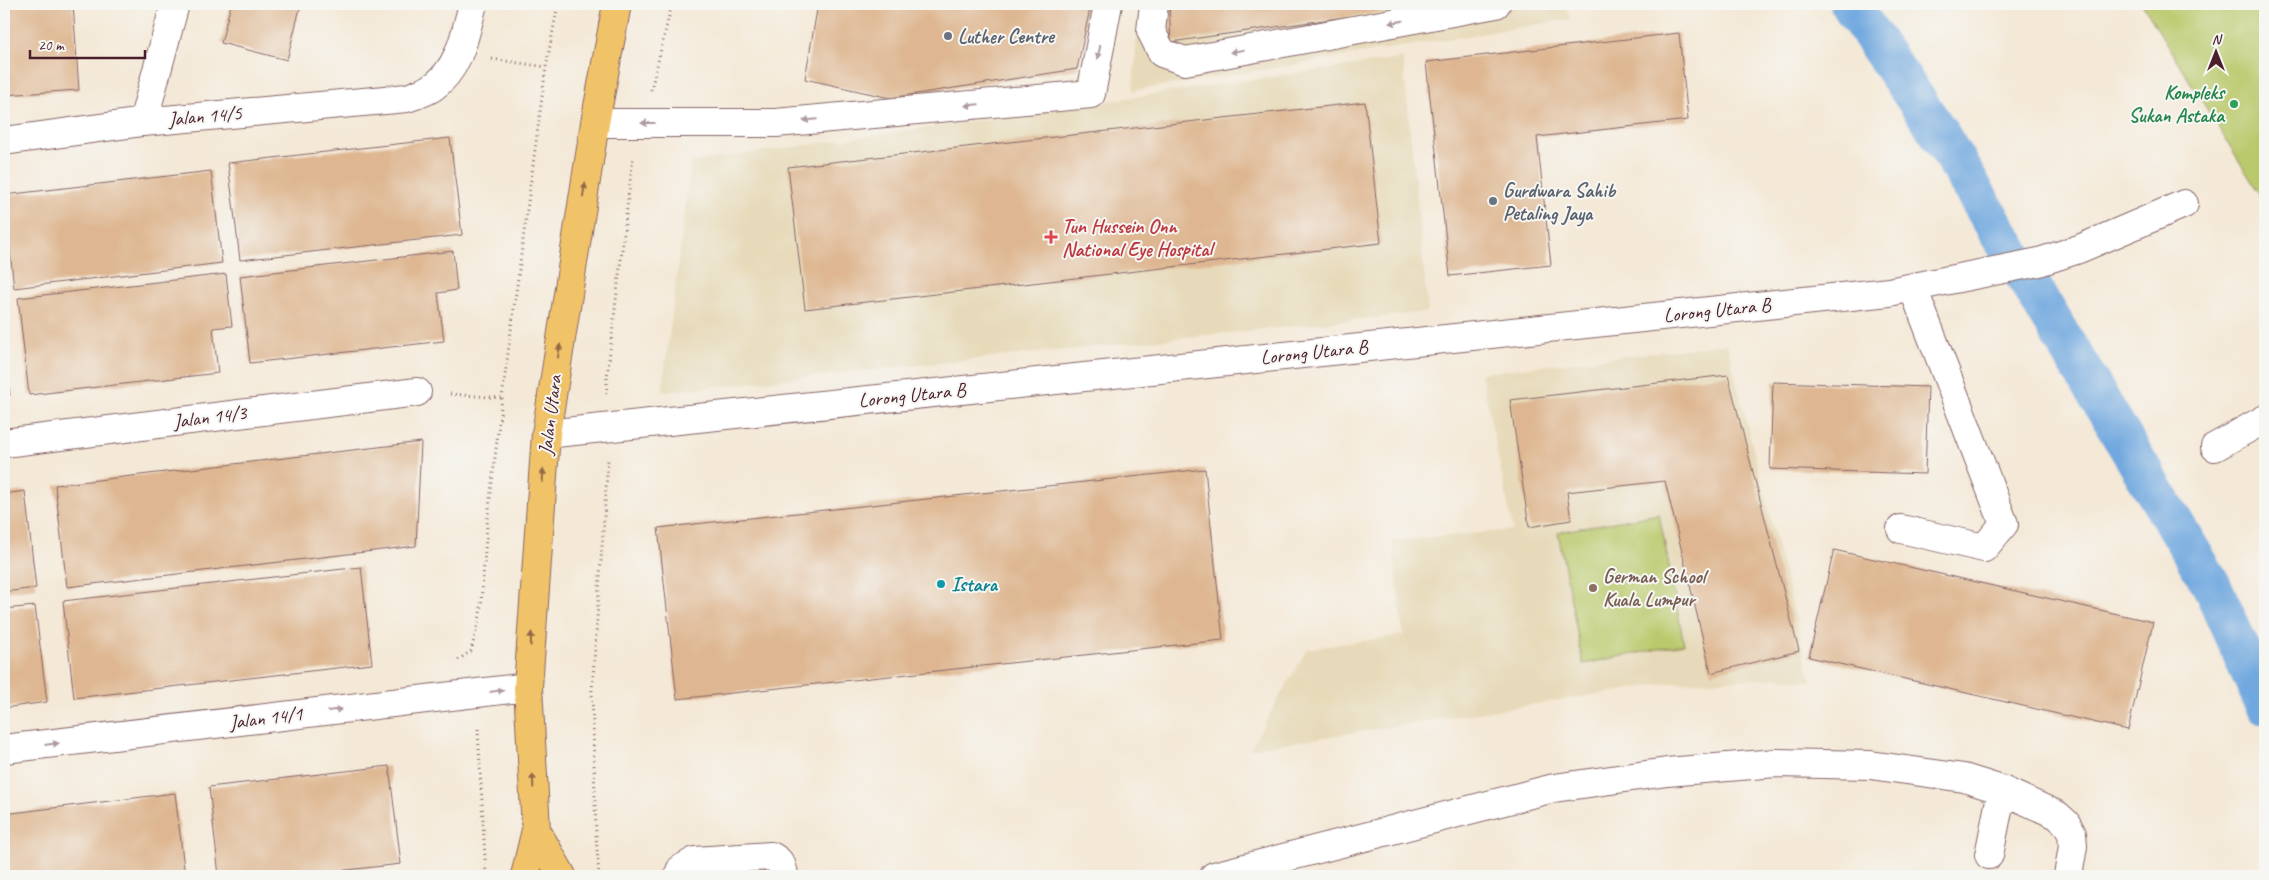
<svg xmlns="http://www.w3.org/2000/svg" width="2269" height="880" viewBox="0 0 2269 880" font-family="Caveat,sans-serif">
	<style>
		.built { fill: #e7daba }
		.green { fill: #bac96c; stroke: #82744c }
		.lines { fill: none; stroke-linecap: round; stroke-linejoin: round }
		.stream { stroke: #71a8df; stroke-width: 11 }
		.canal { stroke: #71a8df; stroke-width: 40 }
		.building { fill: #deb792 }
		.minor-casing { stroke: #866567; stroke-width: 30 }
		.major-casing { stroke: #866567; stroke-width: 30 }
		.path { stroke: #866567; stroke-width: 3; stroke-dasharray: 1 4; stroke-linecap: butt }
		.minor { stroke: #fff; stroke-width: 28 }
		.major { stroke: #f1c369; stroke-width: 28 }
		.oneway { fill: #ae9aa0 }
		.oneway2 { fill: #956947 }
		.worship-dot { fill: #6b7280; stroke: #f6f6f2; stroke-width: 2 }
		.leisure-dot { fill: #2e9e5b; stroke: #f6f6f2; stroke-width: 2 }
		.health-dot { fill: #e0444e; stroke: #f6f6f2; stroke-width: 2 }
		.culture-dot { fill: #0f9aa8; stroke: #f6f6f2; stroke-width: 2 }
		.education-dot { fill: #8d6e63; stroke: #f6f6f2; stroke-width: 2 }
		.labels { text-anchor: middle; dominant-baseline: central; stroke-width: 4; stroke-linejoin: round; paint-order: stroke }
		.worship-label { font-size: 20px; font-weight: bold; fill: #5b616d; stroke: #f6f6f2; text-anchor: start }
		.leisure-label { font-size: 20px; font-weight: bold; fill: #27864d; stroke: #f6f6f2; text-anchor: end }
		.street-label { font-size: 20px; fill: #4a1f2b; stroke: #f6f6f2 }
		.health-label { font-size: 20px; font-weight: bold; fill: #be3a42; stroke: #f6f6f2; text-anchor: start }
		.education-label { font-size: 20px; font-weight: bold; fill: #785e54; stroke: #f6f6f2; text-anchor: start }
		.culture-label { font-size: 20px; font-weight: bold; fill: #0d838f; stroke: #f6f6f2; text-anchor: start }
	</style>
	<rect width="100%" height="100%" fill="#f6f6f2"/>
	<filter id="ink" filterUnits="userSpaceOnUse"><feTurbulence type="fractalNoise" baseFrequency=".02" numOctaves="2"/><feDisplacementMap in="SourceGraphic" scale="10" xChannelSelector="R" yChannelSelector="G"/><feConvolveMatrix kernelMatrix="1 2 1 2 8 2 1 2 1" color-interpolation-filters="sRGB"/></filter>
	<filter id="wash" filterUnits="userSpaceOnUse"><feTurbulence type="fractalNoise" baseFrequency=".0096" numOctaves="4" result="noise"/><feDisplacementMap in="SourceGraphic" scale="20" xChannelSelector="R" yChannelSelector="G"/><feGaussianBlur stdDeviation="1.12" result="paint"/><feColorMatrix in="noise" values="0 0 0 0 0 0 0 0 0 0 0 0 0 0 0 0 0 1.4 0 .05"/><feComposite in="paint" operator="in"/></filter>
	<g filter="url(#wash)">
		<rect width="100%" height="100%" fill="#f4e8d6"/>
		<path class="built" d="M1139,4H1563L1571,19L1133,91Z
			M1403,58L1428,312L662,392L691,162Z
			M1727,344L1811,681L1781,678L1669,683L1250,749L1307,649L1403,635L1393,541L1513,530L1481,373Z"/>
		<path class="green" d="M2142,4H2265V203Z
			M1659,514L1684,644L1583,664L1558,532Z"/>
		<g class="lines">
			<path class="stream" d="M1861,21L1865,4"/>
			<path class="canal" d="M1850,4L1939,133L2212,586L2265,705"/>
		</g>
		<g id="blocks">
			<path class="building" d="M4,4H73L79,90L4,95Z
				M231,4H301L287,60L221,43Z
				M818,4H1091L1077,69L890,98L805,79Z
				M1169,4H1429V5L1171,42Z
				M1679,33L1688,120L1537,137L1551,265L1450,276L1426,62Z
				M1365,102L1381,243L805,309L788,167Z
				M450,138L462,235L240,260L228,163Z
				M211,171L222,263L14,288L4,195Z
				M453,251L457,290L438,293L444,341L250,363L240,276Z
				M226,274L232,326L213,328L218,373L29,395L18,298Z
				M4,355L10,395H4Z
				M1728,375L1799,651L1711,673L1665,481L1567,492L1571,520L1529,527L1510,400Z
				M1773,382L1928,387L1925,474L1770,469Z
				M421,442L416,546L67,587L55,485Z
				M1205,469L1223,640L677,699L658,528Z
				M25,491L36,588L4,592V494Z
				M1834,550L2153,622L2128,730L1809,657Z
				M361,567L372,664L74,698L63,601Z
				M35,606L47,702L4,708V609Z
				M389,766L401,864L293,876H219L209,787Z
				M175,793L185,876H6L4,814Z"/>
		</g>
	</g>
	<g filter="url(#ink)">
		<use href="#blocks" fill-opacity="0" stroke="#866567" stroke-width="1"/>
		<g class="lines">
			<defs>
				<path id="minor" d="M1154,4L1151,31L1162,53L1185,61L1496,4
					M143,122L175,4
					M595,123H776L1091,94L1108,4
					M4,141L143,122L407,98C415,95 426,92 433,87C460,68 465,34 473,4
					M546,434L1889,292L2039,262L2079,249L2184,204
					M4,443L417,392
					M2215,447L2265,419
					M1901,529L1984,548L2004,524L1913,288
					M4,749L528,687
					M1989,855L2002,790
					M678,876L681,869L695,861L771,856C781,861 783,866 784,876
					M1214,876L1554,788L1667,772L1776,763L1870,765L1964,778L2002,790L2057,815L2066,823L2072,834L2073,846L2068,876"/>
				<path id="major" d="M536,830L562,876
					M525,876L536,830L528,687L546,434L595,123L617,4"/>
			</defs>
			<use href="#minor" class="minor-casing"/>
			<use href="#major" class="major-casing"/>
			<path class="path" d="M492,59L546,67
				M651,90L672,4
				M450,394L502,398
				M607,394V377L633,157
				M458,660L471,651L480,616L487,525L502,398L546,67L558,4
				M478,729L486,876
				M599,876L596,835L592,691L608,460"/>
			<use href="#minor" class="minor"/>
			<use href="#major" class="major"/>
		</g>
		<defs><path id="oneway-solid" d="M-6-.8H1V-3.2L6.5 0L1 3.2V.8H-6Z" transform="scale(1.25)"/></defs>
		<g class="oneway">
			<use href="#oneway-solid" transform="translate(1396 22) rotate(170)"/>
			<use href="#oneway-solid" transform="translate(1237 51) rotate(170)"/>
			<use href="#oneway-solid" transform="translate(1099 52) rotate(101)"/>
			<use href="#oneway-solid" transform="translate(972 105) rotate(175)"/>
			<use href="#oneway-solid" transform="translate(810 120) rotate(175)"/>
			<use href="#oneway-solid" transform="translate(648 123) rotate(180)"/>
			<use href="#oneway-solid" transform="translate(497 691) rotate(-7)"/>
			<use href="#oneway-solid" transform="translate(335 710) rotate(-7)"/>
			<use href="#oneway-solid" transform="translate(52 744) rotate(-7)"/>
		</g>
		<g class="oneway2">
			<use href="#oneway-solid" transform="translate(584 190) rotate(-81)"/>
			<use href="#oneway-solid" transform="translate(559 351) rotate(-81)"/>
			<use href="#oneway-solid" transform="translate(543 476) rotate(-86)"/>
			<use href="#oneway-solid" transform="translate(531 639) rotate(-86)"/>
			<use href="#oneway-solid" transform="translate(533 781) rotate(-93)"/>
		</g>
	</g>
	<g class="worship-dot">
		<circle cx="948" cy="36" r="5"/>
		<circle cx="1493" cy="201" r="5"/>
	</g>
	<circle class="leisure-dot" cx="2234" cy="104" r="5"/>
	<path class="health-dot" d="M1048.5 229.5h5v5h5v5h-5v5h-5v-5h-5v-5h5z"/>
	<circle class="culture-dot" cx="941" cy="584" r="5"/>
	<circle class="education-dot" cx="1593" cy="588" r="5"/>
	<g class="labels">
		<g class="worship-label">
			<text x="958" y="36">Luther Centre</text>
			<text x="1503" y="190">Gurdwara Sahib<tspan x="1503" dy="23">Petaling Jaya</tspan></text>
		</g>
		<g class="leisure-label">
			<text x="2224" y="92">Kompleks<tspan x="2224" dy="23">Sukan Astaka</tspan></text>
		</g>
		<g class="street-label">
			<text transform="translate(205 116) rotate(-5)">Jalan 14/5</text>
			<text transform="translate(1717 310) rotate(-6)">Lorong Utara B</text>
			<text transform="translate(1314 352) rotate(-6)">Lorong Utara B</text>
			<text transform="translate(912 395) rotate(-6)">Lorong Utara B</text>
			<text transform="translate(550 415) rotate(-83)">Jalan Utara</text>
			<text transform="translate(210 417) rotate(-7)">Jalan 14/3</text>
			<text transform="translate(266 718) rotate(-7)">Jalan 14/1</text>
		</g>
		<g class="health-label">
			<text x="1062" y="226">Tun Hussein Onn<tspan x="1062" dy="23">National Eye Hospital</tspan></text>
		</g>
		<g class="education-label">
			<text x="1603" y="576">German School<tspan x="1603" dy="23">Kuala Lumpur</tspan></text>
		</g>
		<g class="culture-label">
			<text x="951" y="584">Istara</text>
		</g>
	</g>
	<rect width="2269" height="880" fill="none" stroke="#f6f6f2" stroke-width="20"/>
	<g transform="translate(2216 52)" stroke="#f6f6f2" stroke-width="4" paint-order="stroke">
	<path d="M0-4L9 19L0 12L-9 19Z" fill="#4a1f2b"/>
	<text y="-8" font-size="14" font-weight="bold" text-anchor="middle" fill="#4a1f2b">N</text>
	</g>
	<path d="M30 50v8h115v-8" fill="none" stroke="#4a1f2b" stroke-width="2.5"/>
	<text x="38" y="50" font-size="15" fill="#4a1f2b" stroke="#f6f6f2" stroke-width="4" paint-order="stroke">20 m</text>
</svg>
